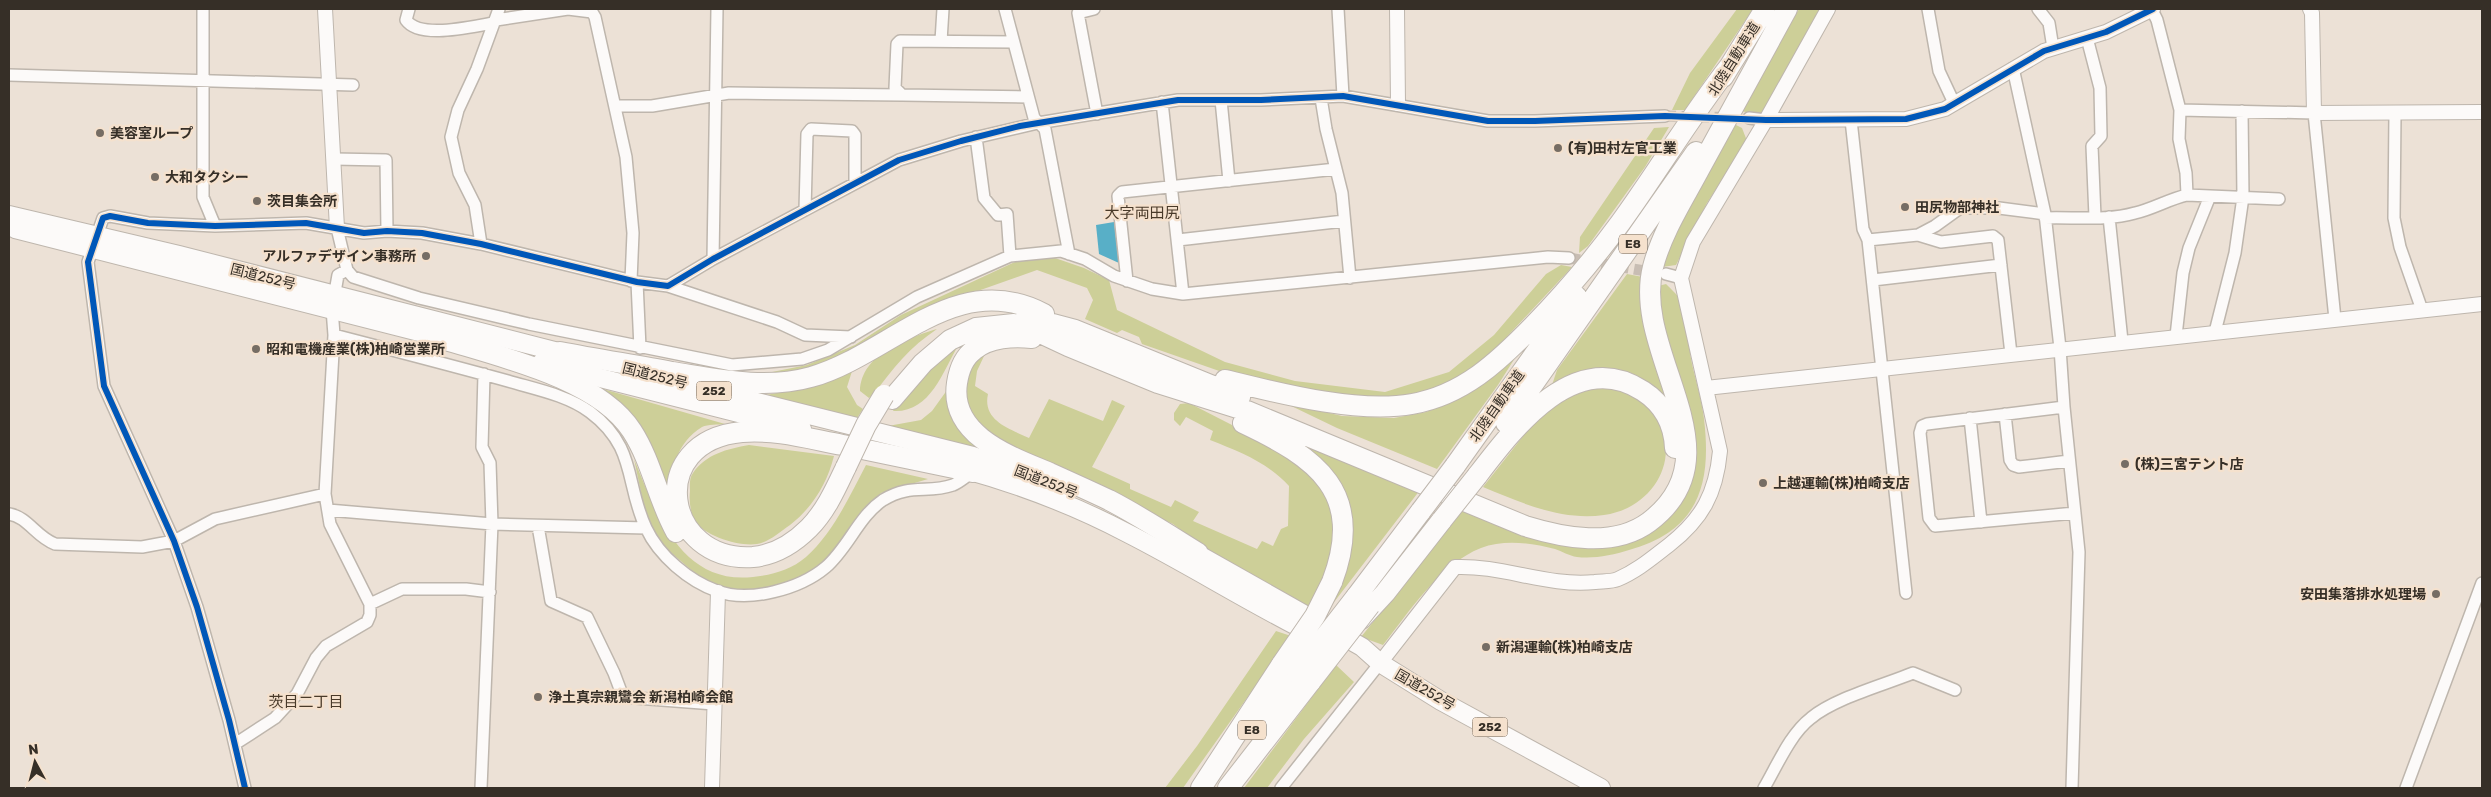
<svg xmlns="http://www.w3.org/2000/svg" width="2491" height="797" viewBox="0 0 2491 797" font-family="Rubik,'Noto Sans JP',sans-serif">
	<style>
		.forest { fill: #cdcf98 }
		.water { fill: #58afc7 }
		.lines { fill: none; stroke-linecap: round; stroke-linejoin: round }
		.minor-tunnel { stroke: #c8bdb3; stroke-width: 11; stroke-dasharray: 11 5.5; stroke-linecap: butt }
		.minor-casing { stroke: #beb6ad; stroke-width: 14 }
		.tertiary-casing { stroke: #beb6ad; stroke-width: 16 }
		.trunk-casing { stroke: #beb6ad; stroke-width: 20 }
		.motorway-casing { stroke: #beb6ad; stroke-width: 22 }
		.minor { stroke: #fcfaf9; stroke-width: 11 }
		.tertiary { stroke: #fcfaf9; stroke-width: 14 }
		.trunk { stroke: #fcfaf9; stroke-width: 18 }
		.motorway { stroke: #fcfaf9; stroke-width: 20 }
		.motorway-bridge-casing { stroke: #beb6ad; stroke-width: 22; stroke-linecap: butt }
		.motorway-bridge { stroke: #fcfaf9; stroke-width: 20 }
		.cycleway-casing { stroke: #f5e1cd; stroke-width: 9 }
		.cycleway { stroke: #0057b8; stroke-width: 6 }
		.poi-dot { fill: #766d64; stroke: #f5e1cd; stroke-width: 2 }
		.labels { text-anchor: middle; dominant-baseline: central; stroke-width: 4.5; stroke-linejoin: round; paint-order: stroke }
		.shield { fill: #f5e1cd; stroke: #6f6459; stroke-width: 1 }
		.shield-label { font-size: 12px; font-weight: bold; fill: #362f27 }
		.street-label { font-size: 14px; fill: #362f27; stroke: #f5e1cd }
		.poi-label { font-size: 14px; font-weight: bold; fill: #362f27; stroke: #f5e1cd; text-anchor: start }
		.neighbourhood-label { font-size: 15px; fill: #493a29; stroke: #f5e1cd }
	</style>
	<rect width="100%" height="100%" fill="#ece1d6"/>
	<path class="forest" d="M1737,9H1753L1685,110H1672L1690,73Z
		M1799,9H1820L1764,110L1759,115L1741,111Z
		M1734,124L1742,128L1747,141L1707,203L1676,265L1662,267L1678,223Z
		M1669,127L1645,167L1588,246L1579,253L1580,237L1654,128Z
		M1055,258L1084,268L1109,280L1117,310L1225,362L1295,381L1385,392L1449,372L1494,335L1546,274L1561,265L1572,267L1501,343L1471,370L1448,383L1426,391L1380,399L1301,390L1225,373L1142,344L1139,337L1122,330L1117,333L1085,319L1093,300L1087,288L1037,270L941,304L813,371L747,377L807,365L855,345L901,315L1017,261Z
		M1627,274L1643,277L1671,402C1635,364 1598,357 1552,385L1557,370Z
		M1666,284C1671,289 1680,297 1683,304C1689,322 1688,345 1692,364C1696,382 1702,400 1704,419C1712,485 1698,531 1629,550C1613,555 1594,559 1577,557C1569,556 1562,551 1555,549C1532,543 1504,539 1481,548C1440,564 1409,612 1383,645L1361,637L1464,509L1589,542L1679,500L1670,363L1658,286Z
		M937,329C910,347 893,368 874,394L869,398L860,391C861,354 907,338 937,329Z
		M1525,342L1498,385L1437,469L1337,428L1283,402L1342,416L1394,418L1426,412L1459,398Z
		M958,346C942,373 930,413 893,411L902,394Z
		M985,354L977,371L975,386L988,394C982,421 1010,429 1029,438L1049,399L1103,421L1112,400L1125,406L1092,467L1130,484V489L1171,507L1175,500L1199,512L1193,521L1257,549L1262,541L1273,546L1281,529L1288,526L1289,486C1267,462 1240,452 1210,440L1213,431L1186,417L1180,426L1174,420V413L1180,404L1189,403L1302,461L1331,503L1336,531L1331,559L1318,595L1307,612L1201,545L1173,524L991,441L966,407L963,381L977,358Z
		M853,368L847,387L857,405L863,409L857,418L766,395L814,386Z
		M589,385L725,424C718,425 708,424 702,427C677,442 671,470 667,496Z
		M950,386L1001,461L888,426L921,420L932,411Z
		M1610,388C1615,389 1622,390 1628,393C1636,396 1643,403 1649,409C1687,451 1656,508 1604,515C1561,521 1522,503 1483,487L1547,406L1586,389Z
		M749,445L834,456C827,484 812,508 790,525C780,532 769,542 757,544C740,547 704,536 695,521C690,512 689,501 690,491C690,486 689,478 693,473C706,454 727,449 749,445Z
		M1312,445L1420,490L1328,610L1348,528L1310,455L1309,448Z
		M634,459C656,513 681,585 753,577C772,575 791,570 806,557C833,533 849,497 866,465L928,479L881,493L825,561L805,576L758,593L711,587L661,544L646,516Z
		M1276,631L1291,636L1183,788H1165L1197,746Z
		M1336,665L1354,682L1304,739L1267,788H1244Z"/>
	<path class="water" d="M1114,222L1119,263L1099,254L1096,225Z"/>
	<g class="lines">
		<path class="minor-tunnel" d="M1665,116L1749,118
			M1569,258L1657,273"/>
		<defs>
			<path id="minor" d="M203,9V197L215,226
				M409,9L406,20C420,40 473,26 494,23
				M1005,9L1034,118L1045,129L1069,254
				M1094,9L1078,13L1097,114
				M1338,9L1343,96
				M1928,9L1939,71L1954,103
				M2038,9L2049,23L2053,48
				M496,20L568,9L592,12L595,17L626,157L633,233L631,281
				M2087,38L2100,88L2101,136L2092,146L2095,217
				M941,41L943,9
				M1013,42L900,41L897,44L895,88L902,95L1028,97
				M2013,68L2045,214L2060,348L2064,407L2079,552L2072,788
				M9,75L353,85
				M1321,98L1326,129L1342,193L1350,278
				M1221,100L1229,181
				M1162,102L1183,294
				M615,106H652L729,93L902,95
				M2180,110L2314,113L2335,319
				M2395,113L2394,218L2400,247L2422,310
				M1749,118L1766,120
				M1851,120L1863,229L1868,240L1918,235L1935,226L1960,208H1999L2045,214
				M976,137L984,198L998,215L1007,214L1010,256
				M334,159L386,160L387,231
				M2187,195L2279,199
				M805,210L807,134L811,129L852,131L855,135V182
				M2109,217L2122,341
				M2045,218C2074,217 2107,221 2135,213C2153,209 2169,199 2187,195L2186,173L2179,139L2180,110L2157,20L2152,10
				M337,228L347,270
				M1918,235L1941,242L1993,236L1998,240L2011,354
				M1178,240L1344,221
				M1868,240L1906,593
				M481,244L475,205L459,173L451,137L458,110L477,69L499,9
				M713,259L717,9
				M1666,274L1681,278
				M1873,280L2001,265
				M1127,281L1118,196L1122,192L1336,169
				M637,282L640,348
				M668,286L777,322L805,335L851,337
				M2215,332L2235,253L2243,197L2242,111
				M334,335C392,350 450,365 508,381C535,389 567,395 590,412C637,447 625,484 646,528C659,556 689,581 717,591C749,603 800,589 826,567C848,548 859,516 883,500C911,483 927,494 953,485C960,482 966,476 973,472
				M2176,336L2183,273L2189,248L2210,196
				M2064,407L1927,424L1922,426L1920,433L1929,518L1935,526L2075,513
				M2005,414L2010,460L2013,465L2019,467L2069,461
				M1970,418L1981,522
				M328,510L492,524L646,528
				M9,514C28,517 36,537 55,544L142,547L174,541L215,519L325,494
				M538,526L551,601L587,617L614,673L623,697L714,704
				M370,604L402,589H466L490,592
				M235,744L275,718L297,694L316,658L326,646L367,622L370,615V604L330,524L325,494L334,335L332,309L338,275L347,270L353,277L419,298L529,324L732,365L802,359L828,350L917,297L1010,256L1061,251L1085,259L1114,276L1152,289L1183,294L1548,257L1569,258
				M245,788L229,720L197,607L174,541L104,386L88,262L103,218L110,216L148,223L215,226L306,223L364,233L387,231L422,233L481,244L637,282L668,286L713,259L899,160L961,141L1038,123L1178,100H1261L1343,96L1488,121H1535L1665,116
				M481,788L492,524L490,463L482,447L484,374
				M1281,788L1380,663
				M1764,788C1777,766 1790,734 1811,718C1835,698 1884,685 1913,673L1955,690
				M2406,788L2482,583"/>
			<path id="tertiary" d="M325,9L337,228
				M1397,9L1398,104
				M2310,9L2312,13L2314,113L2482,112
				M1766,120L1906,119L1945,109L2044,51L2106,32L2153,9
				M1706,388L2482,304
				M1380,663L1455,567C1503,565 1547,587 1595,582C1602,581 1611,582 1618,579C1637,571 1652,558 1669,545C1702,519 1716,494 1720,451L1681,278L1693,242L1766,120L1828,9
				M712,788L718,592"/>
			<path id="trunk" d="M9,215L179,255L574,356
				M15,229L443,338
				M541,363L802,429
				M669,380L973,456L1040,478
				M960,468C1018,484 1074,505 1127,533C1192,566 1253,605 1318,637
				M1185,547L1362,647L1380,663L1441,701L1601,788"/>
			<path id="motorway" d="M1723,77L1765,9
				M1026,317L1075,330L1240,397
				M430,335C491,355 597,376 632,431C652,462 658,500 676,532
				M1032,338C1014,336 989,337 974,350C964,357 959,370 957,383C949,436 1012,457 1050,473C1070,482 1090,491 1109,500C1140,516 1169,535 1198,553
				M560,352C597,359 634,365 672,372C717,379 765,390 811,377C890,355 956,267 1044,314
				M1225,380C1278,393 1358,414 1412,404C1463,395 1498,362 1533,326C1565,293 1594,259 1621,222C1658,171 1690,117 1729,67
				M892,399L923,363L950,340L976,328L1014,324L1036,331L1068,346L1158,383L1247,411L1525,526C1564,538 1614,548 1649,522C1741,453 1631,354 1653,267C1662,232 1683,200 1700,168C1729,115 1758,62 1787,9
				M1243,423C1317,458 1366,492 1332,582
				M1506,423L1696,152
				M1455,466L1576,296
				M846,467C836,488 826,511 809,528C794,543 774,555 753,557C664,563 644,441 742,432C775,429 810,439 843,445C886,454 929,463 973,472
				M1477,476C1513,429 1575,346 1643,391C1663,404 1674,424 1675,448
				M1356,597L1421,511
				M1361,619L1385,593L1442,520
				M1261,720L1297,673
				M1201,788L1282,664
				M1228,788L1311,681"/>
		</defs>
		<use href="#minor" class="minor-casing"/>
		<use href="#tertiary" class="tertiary-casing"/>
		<use href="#trunk" class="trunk-casing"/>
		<use href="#motorway" class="motorway-casing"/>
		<use href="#minor" class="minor"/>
		<use href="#tertiary" class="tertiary"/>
		<use href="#trunk" class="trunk"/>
		<use href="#motorway" class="motorway"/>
		<defs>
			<path id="motorway-bridge" d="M846,467L866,425L884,395
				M1421,511L1455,466
				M1442,520L1477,476
				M1282,664L1315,616L1332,582
				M1297,673L1356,597
				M1311,681L1370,605"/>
		</defs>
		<use href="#motorway-bridge" class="motorway-bridge-casing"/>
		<use href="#motorway-bridge" class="motorway-bridge"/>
		<defs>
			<path id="cycleway" d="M245,788L229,720L197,607L174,541L104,386L88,262L103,218L110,216L148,223L215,226L306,223L364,233L387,231L422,233L481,244L637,282L668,286L713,259L899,160L961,141L1020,126L1178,100H1261L1343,96L1488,121H1535L1665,116L1766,120L1906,119L1945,109L2044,51L2106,32L2153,9"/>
		</defs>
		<use href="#cycleway" class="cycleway-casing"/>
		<use href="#cycleway" class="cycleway"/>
	</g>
	<g class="poi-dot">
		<circle cx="100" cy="133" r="5"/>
		<circle cx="1558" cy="148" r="5"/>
		<circle cx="155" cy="177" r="5"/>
		<circle cx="257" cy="201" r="5"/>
		<circle cx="1905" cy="207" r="5"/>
		<circle cx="426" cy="256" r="5"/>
		<circle cx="256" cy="349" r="5"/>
		<circle cx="2125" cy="464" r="5"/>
		<circle cx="1763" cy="483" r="5"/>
		<circle cx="2436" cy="594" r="5"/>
		<circle cx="1486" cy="647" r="5"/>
		<circle cx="538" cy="697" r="5"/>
	</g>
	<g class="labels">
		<g class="shield">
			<rect x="1619" y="234.5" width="28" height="19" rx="4"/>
			<rect x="696.5" y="381.5" width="35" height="19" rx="4"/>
			<rect x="1472.5" y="717.5" width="35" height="19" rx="4"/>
			<rect x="1238" y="720.5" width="28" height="19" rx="4"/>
		</g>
		<g class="shield-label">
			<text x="1633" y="244">E8</text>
			<text x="714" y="391">252</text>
			<text x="1490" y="727">252</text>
			<text x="1252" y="730">E8</text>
		</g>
		<g class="street-label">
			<text transform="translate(1734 59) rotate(-58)">北陸自動車道</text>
			<text transform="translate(263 277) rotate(14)">国道252号</text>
			<text transform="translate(655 376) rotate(14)">国道252号</text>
			<text transform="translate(1497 406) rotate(-55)">北陸自動車道</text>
			<text transform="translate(1046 482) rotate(21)">国道252号</text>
			<text transform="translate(1425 690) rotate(30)">国道252号</text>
		</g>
		<g class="poi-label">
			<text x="110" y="133">美容室ループ</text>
			<text x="1568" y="148">(有)田村左官工業</text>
			<text x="165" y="177">大和タクシー</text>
			<text x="267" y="201">茨目集会所</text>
			<text x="1915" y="207">田尻物部神社</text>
			<text x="416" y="256" text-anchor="end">アルファデザイン事務所</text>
			<text x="266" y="349">昭和電機産業(株)柏崎営業所</text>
			<text x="2135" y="464">(株)三宮テント店</text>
			<text x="1773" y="483">上越運輸(株)柏崎支店</text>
			<text x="2426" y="594" text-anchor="end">安田集落排水処理場</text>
			<text x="1496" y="647">新潟運輸(株)柏崎支店</text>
			<text x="548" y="697">浄土真宗親鸞会 新潟柏崎会館</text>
		</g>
		<g class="neighbourhood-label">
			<text x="1142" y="213">大字両田尻</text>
			<text x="306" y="702">茨目二丁目</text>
		</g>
	</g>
	<rect width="2491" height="797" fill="none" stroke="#362f27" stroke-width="20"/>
	<g transform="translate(35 762) rotate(353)" stroke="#f5e1cd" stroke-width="4" paint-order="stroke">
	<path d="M0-4L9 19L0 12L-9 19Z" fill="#362f27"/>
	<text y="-8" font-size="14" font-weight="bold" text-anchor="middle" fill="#362f27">N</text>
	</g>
</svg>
